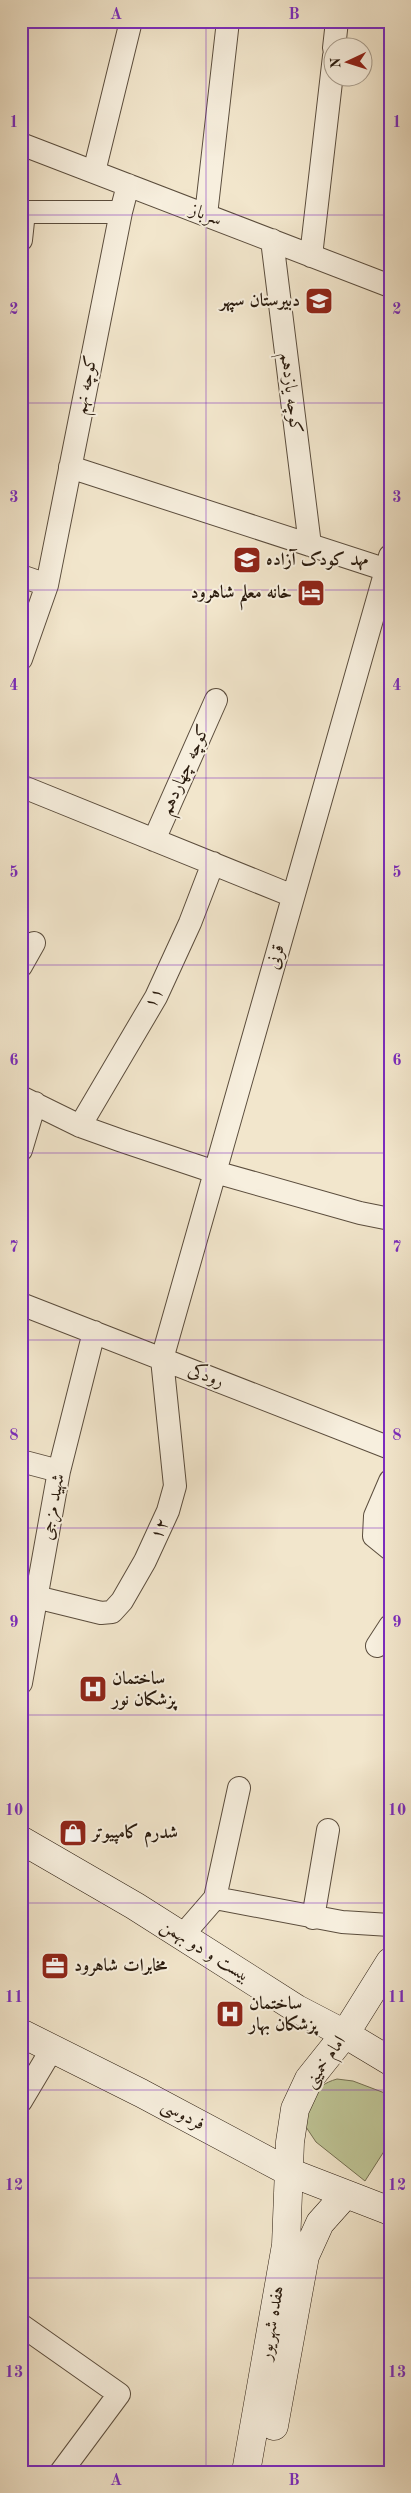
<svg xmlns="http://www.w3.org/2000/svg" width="411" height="2493" viewBox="0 0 411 2493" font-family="'Old Standard TT',Amiri,serif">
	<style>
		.green { fill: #bec495; stroke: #746f51 }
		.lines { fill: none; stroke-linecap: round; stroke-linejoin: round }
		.street-casing { stroke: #5b4d3d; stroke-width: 24 }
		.secondary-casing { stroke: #291a0d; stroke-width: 29 }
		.street { stroke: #f7efde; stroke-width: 22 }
		.secondary { stroke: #f7efde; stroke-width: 28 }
		.grid { fill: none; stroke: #7b2cbf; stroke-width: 1; stroke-opacity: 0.55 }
		.labels { text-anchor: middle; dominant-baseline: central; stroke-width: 4; stroke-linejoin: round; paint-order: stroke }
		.street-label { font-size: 18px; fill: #291a0d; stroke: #f7efde }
		.poi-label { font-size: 18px; font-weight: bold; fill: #291a0d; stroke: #f7efde; text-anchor: start }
		.neatline { fill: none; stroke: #7b2cbf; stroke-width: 2 }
		.grid-label { font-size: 16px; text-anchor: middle; font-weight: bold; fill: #7b2cbf }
	</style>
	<rect width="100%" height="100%" fill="#f2e6cc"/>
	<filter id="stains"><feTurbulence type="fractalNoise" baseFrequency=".004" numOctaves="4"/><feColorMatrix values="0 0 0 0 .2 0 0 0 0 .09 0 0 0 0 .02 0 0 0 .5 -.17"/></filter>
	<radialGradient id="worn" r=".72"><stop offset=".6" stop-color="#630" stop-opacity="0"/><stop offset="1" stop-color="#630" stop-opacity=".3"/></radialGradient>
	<path class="green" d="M337,2079L353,2081L390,2095V2142L365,2181L316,2142L304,2124C310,2101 312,2086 337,2079Z"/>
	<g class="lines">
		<defs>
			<path id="street" d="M334,48L337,21
				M21,144L390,286
				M94,172L131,21
				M21,212H121
				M206,215L228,21
				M21,240L24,212
				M272,240L310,545
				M311,256L334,56
				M70,467L390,571
				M21,576L47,585
				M21,659L47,585L121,212L128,185
				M21,786L293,896
				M154,840L216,700
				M21,966L34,943
				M21,1097L80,1126L122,1141L215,1172L360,1213L390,1219
				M80,1126L156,997L190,923L213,863
				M21,1150L35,1103
				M21,1304L390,1448
				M21,1461L59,1471
				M390,1481L375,1516L374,1536L390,1549
				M36,1597L101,1613L112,1612L122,1601L145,1561L168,1511L175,1486L162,1359L390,556
				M377,1646L390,1626
				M21,1683L59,1471L94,1332
				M215,1898L239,1788
				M313,1918L328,1830
				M182,1936L215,1898L342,1922L390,1925
				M21,2101L52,2049
				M21,2325L119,2394L61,2472"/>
			<path id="secondary" d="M21,1840L135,1906L297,2009L345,2034L390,2061
				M21,2033L141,2093L289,2172L390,2211
				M274,2426L305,2256L320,2223L345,2195
				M246,2472L286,2245L290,2142L295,2109L309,2079L345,2034L390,1962"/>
		</defs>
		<use href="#street" class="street-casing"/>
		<use href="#secondary" class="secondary-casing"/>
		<use href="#street" class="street"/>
		<use href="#secondary" class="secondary"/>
	</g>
	<path class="grid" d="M206,21V2472M21,215H390M21,403H390M21,590H390M21,778H390M21,965H390M21,1153H390M21,1340H390M21,1528H390M21,1715H390M21,1903H390M21,2090H390M21,2278H390"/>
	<defs>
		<symbol id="school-square" viewBox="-11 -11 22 22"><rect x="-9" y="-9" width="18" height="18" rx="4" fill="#8f2418" stroke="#f7efde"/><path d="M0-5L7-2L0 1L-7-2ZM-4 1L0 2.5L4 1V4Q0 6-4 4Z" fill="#fff"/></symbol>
		<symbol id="hotel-square" viewBox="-11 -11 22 22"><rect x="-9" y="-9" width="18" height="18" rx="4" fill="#8f2418" stroke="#f7efde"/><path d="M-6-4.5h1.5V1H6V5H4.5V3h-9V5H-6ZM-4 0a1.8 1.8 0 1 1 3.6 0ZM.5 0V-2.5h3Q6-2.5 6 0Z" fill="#fff"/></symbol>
		<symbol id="hospital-square" viewBox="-11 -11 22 22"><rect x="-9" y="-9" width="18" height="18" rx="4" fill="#8f2418" stroke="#f7efde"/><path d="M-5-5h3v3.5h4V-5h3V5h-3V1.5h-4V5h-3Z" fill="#fff"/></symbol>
		<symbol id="shop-square" viewBox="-11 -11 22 22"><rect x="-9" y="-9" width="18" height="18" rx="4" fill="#8f2418" stroke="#f7efde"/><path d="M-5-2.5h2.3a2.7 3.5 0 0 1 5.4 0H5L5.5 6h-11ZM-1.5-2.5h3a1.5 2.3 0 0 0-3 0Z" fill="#fff"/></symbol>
		<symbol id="office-square" viewBox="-11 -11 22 22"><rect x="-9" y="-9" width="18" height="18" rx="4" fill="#8f2418" stroke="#f7efde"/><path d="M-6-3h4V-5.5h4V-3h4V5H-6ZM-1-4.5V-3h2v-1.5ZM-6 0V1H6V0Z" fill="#fff"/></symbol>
	</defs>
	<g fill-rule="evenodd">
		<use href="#school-square" x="303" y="285" width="32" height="32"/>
		<use href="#school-square" x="231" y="544" width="32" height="32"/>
		<use href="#hotel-square" x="295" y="577" width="32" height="32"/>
		<use href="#hospital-square" x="77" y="1673" width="32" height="32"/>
		<use href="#shop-square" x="57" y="1817" width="32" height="32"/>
		<use href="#office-square" x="39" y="1950" width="32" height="32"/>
		<use href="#hospital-square" x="214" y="1998" width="32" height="32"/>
	</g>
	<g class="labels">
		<g class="street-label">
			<text transform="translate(206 215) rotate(21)">سرباز</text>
			<text transform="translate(86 385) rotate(-79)">کوچه نهم</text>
			<text transform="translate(291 393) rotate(83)">کوچه یازدهم</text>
			<text transform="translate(185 770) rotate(-66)">کوچه چهاردهم</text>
			<text transform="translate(276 957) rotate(-74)">قرنی</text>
			<text transform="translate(154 998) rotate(-62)">۱۱</text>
			<text transform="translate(206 1376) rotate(21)">رودکی</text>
			<text transform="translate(53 1507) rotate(-80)">شهید مزجی</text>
			<text transform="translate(160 1529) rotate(-65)">۱۲</text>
			<text transform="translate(205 1951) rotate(32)">بیست و دو بهمن</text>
			<text transform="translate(325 2062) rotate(-55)">امام خمینی</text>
			<text transform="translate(183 2115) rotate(28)">فردوسی</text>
			<text transform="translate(272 2323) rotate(-80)">هفده شهریور</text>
		</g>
		<g class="poi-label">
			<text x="300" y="301" text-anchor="end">دبیرستان سپهر</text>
			<text x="266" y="560">مهد کودک آزاده</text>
			<text x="292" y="593" text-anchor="end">خانه معلم شاهرود</text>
			<text x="112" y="1679">ساختمان<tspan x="112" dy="21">پزشکان نور</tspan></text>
			<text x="92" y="1833">شدرم کامپیوتر</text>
			<text x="74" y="1966">مخابرات شاهرود</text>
			<text x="249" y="2004">ساختمان<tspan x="249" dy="21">پزشکان بهار</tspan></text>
		</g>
	</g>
	<rect width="411" height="2493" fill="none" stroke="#f2e6cc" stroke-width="55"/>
	<g transform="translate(348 62) rotate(266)"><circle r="24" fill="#f7efde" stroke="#a59a8a"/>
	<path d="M0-4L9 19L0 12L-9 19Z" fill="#8f2418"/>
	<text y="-8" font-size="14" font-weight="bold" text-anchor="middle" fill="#291a0d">N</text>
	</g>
	<rect x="28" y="28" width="356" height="2438" class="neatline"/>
	<g class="grid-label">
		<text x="116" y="19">A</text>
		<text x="294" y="19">B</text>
		<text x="14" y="127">1</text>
		<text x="397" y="127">1</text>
		<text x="14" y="314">2</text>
		<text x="397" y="314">2</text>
		<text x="14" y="502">3</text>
		<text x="397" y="502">3</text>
		<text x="14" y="690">4</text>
		<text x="397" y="690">4</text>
		<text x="14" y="877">5</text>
		<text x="397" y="877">5</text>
		<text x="14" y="1065">6</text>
		<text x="397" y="1065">6</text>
		<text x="14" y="1252">7</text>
		<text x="397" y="1252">7</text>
		<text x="14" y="1440">8</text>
		<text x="397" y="1440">8</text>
		<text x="14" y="1627">9</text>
		<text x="397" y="1627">9</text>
		<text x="14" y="1815">10</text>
		<text x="397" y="1815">10</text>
		<text x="14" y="2002">11</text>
		<text x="397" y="2002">11</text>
		<text x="14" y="2190">12</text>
		<text x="397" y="2190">12</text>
		<text x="14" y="2377">13</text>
		<text x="397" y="2377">13</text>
		<text x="116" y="2485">A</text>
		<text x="294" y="2485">B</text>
	</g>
	<rect width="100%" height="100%" filter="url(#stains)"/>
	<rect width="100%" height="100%" fill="url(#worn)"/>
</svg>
